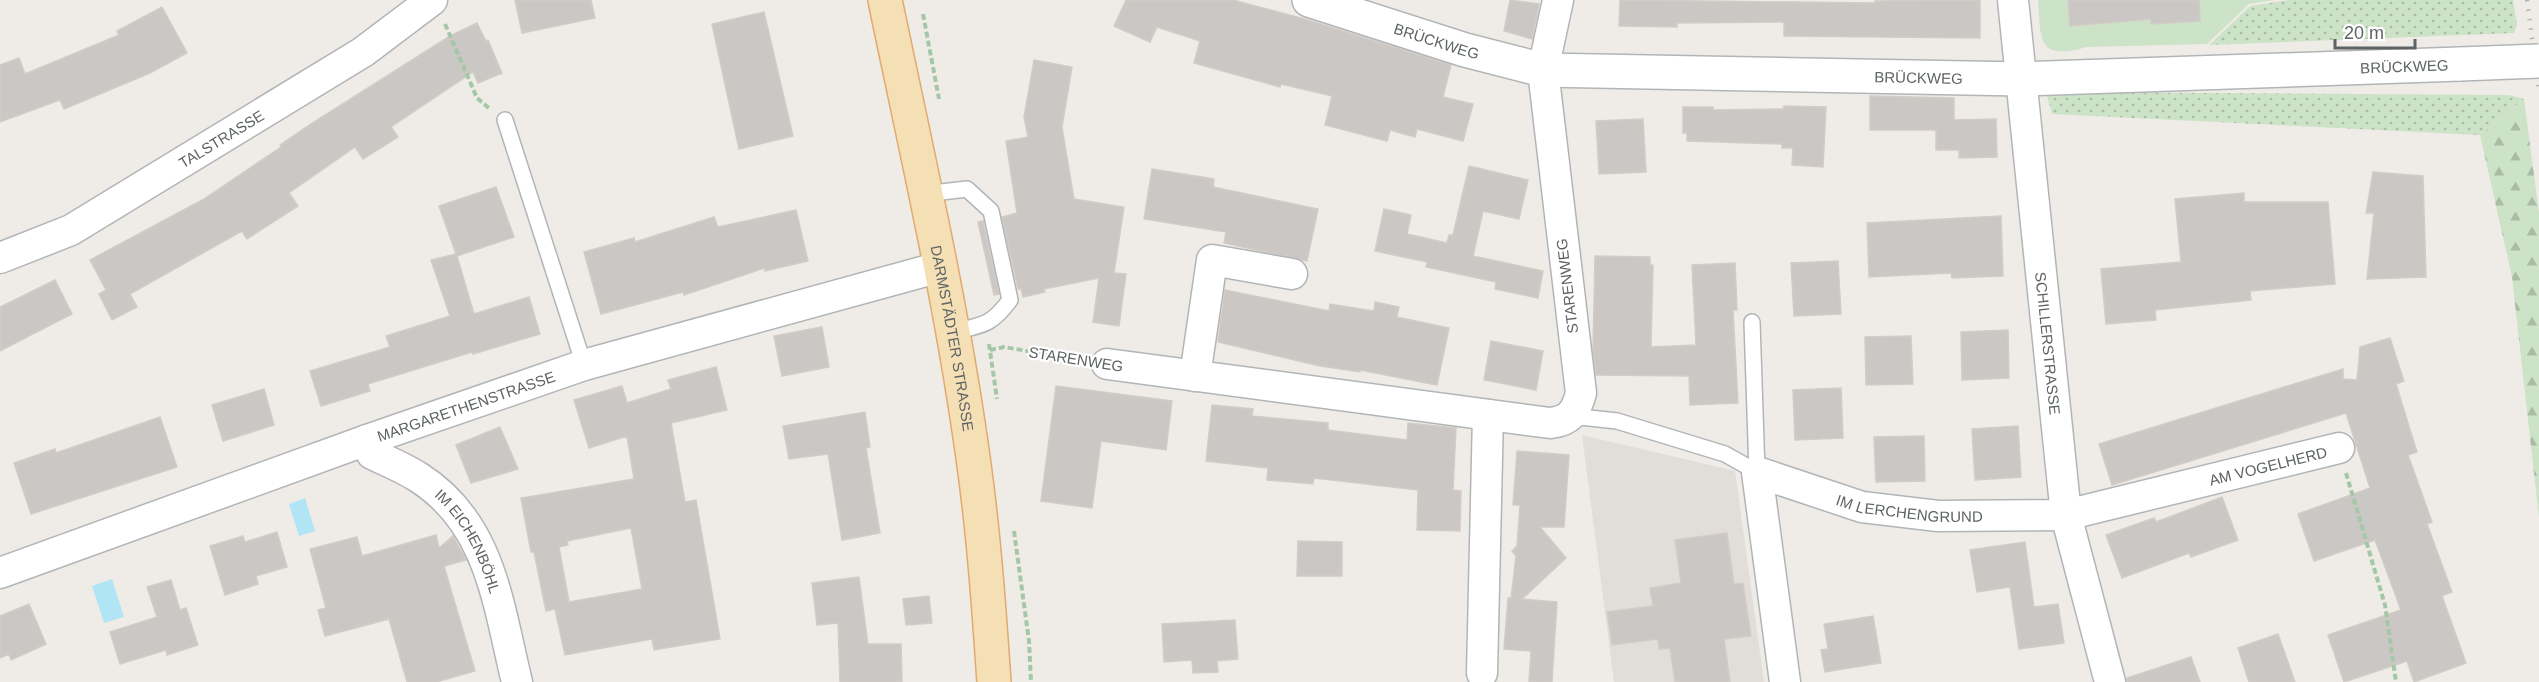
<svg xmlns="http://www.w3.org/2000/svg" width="2539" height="682" viewBox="0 0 2539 682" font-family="Arial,sans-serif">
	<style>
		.education { fill: #e1ddd8 }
		.grass { fill: url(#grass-dots) }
		.forest { fill: url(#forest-firs) }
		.green { fill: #cce3c7 }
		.water { fill: #b1e5f5 }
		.building { fill: #cac7c4; stroke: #d3ccc6; stroke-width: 1.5; fill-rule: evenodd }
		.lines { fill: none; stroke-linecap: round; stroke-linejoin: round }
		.service-casing { stroke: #b2b5b7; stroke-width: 18 }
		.minor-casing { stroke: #b2b5b7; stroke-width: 33 }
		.tertiary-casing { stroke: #b2b5b7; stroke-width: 36 }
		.primary-casing { stroke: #e1aa6e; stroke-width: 36 }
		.path { stroke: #a4c8a7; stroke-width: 4; stroke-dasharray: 6 3; stroke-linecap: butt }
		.service { stroke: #fff; stroke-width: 15 }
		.minor { stroke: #fff; stroke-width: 30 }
		.tertiary { stroke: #fff; stroke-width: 33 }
		.primary { stroke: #f5dfb5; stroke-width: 33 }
		.rail { stroke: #b4b5b5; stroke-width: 4.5; stroke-dasharray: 1.5 8; stroke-linecap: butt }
		.tertiary-bridge-casing { stroke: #b2b5b7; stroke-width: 36; stroke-linecap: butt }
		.tertiary-bridge { stroke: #fff; stroke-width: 33 }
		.labels { text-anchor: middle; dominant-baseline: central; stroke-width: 4.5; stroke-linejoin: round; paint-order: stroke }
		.street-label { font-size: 15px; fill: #5e6365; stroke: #fff }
	</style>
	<defs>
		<pattern id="grass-dots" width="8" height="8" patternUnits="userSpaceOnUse" patternTransform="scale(1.5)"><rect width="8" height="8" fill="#cce3c7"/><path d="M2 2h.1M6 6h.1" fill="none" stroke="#a9bca5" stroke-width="1.8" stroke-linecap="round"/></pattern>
		<pattern id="forest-firs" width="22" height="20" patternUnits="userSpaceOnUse" patternTransform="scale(1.5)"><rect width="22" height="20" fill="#cce3c7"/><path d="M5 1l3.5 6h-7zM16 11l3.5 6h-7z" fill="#a9bca5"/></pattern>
	</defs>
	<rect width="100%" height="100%" fill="#efece7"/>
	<path class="education" d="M1582,435L1735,471L1764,682H1614Z"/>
	<path class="grass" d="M2290,0H2513L2517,25L2514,33L2209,45L2250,6Z
		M2046,92L2509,95L2524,99L2480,135L2052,114Z"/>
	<path class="forest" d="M2524,99L2539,213V518L2512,277L2480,135Z"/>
	<path class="green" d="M2038,0H2274L2249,4L2207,44L2087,47C2037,61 2041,41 2038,0Z"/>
	<path class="water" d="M305,498L315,531L299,536L289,504Z
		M112,579L124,617L104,623L92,586Z"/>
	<path class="building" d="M515,0H591L595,18L522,33Z
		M1126,0H1233L1308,20L1451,65L1443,97L1473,104L1463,141L1417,129L1415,137L1390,130L1387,141L1325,125L1332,96L1281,84L1280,87L1194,63L1200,41L1157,27L1150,42L1114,26Z
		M1510,0L1539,4L1532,39L1504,31Z
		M1620,0L1875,3V1L1980,0V38L1784,36V22L1677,23V27L1619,26Z
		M2068,0H2199L2200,21L2151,24V19L2070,26Z
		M162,7L187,53L150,73L64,109L60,100L0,122V65L19,58L25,74L119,35L117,31Z
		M764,12L793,136L739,149L712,24Z
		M477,23L486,41L488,40L502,73L478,83L473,72L391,127L398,137L363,159L355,147L289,193L298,206L247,239L242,231L130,294L137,307L112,320L99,294L106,290L90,260L204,199L281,147L280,145L311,124L450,36Z
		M1034,60L1072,67L1062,127L1074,199L1124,207L1114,273L1126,274L1119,326L1093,322L1099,278L1044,289L1045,292L1023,297L1021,289H1018L1002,217L1017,213L1006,141L1028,137L1024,117Z
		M1870,96L1954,98V120L1996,119L1997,157L1959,158V150H1936V130H1870Z
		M1784,106L1826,107L1823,167L1792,165L1793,148H1782V144L1687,141V133H1683V107H1713V110L1784,109Z
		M1643,119L1646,172L1599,174L1596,121Z
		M1469,166L1528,180L1519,219L1483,211L1473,256L1543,271L1538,298L1495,289L1496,282L1426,267L1427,262L1375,251L1384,209L1411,215L1407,234L1447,243L1449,235H1453Z
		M1152,169L1214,179L1213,187L1318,209L1307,261L1224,243L1226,232L1144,219Z
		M2373,172L2423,176L2426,277L2367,279L2374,213H2366Z
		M496,187L514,237L457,256L474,314L529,297L540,334L473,354L472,352L368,384L370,391L321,406L310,371L390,347L386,336L450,316L431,260L456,254L439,206Z
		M2244,193V202H2328L2335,284L2250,291L2251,300L2155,310L2156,320L2106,324L2101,269L2181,262L2175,199Z
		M796,210L808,261L765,271V268L684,295L683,292L601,314L584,252L634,238L635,242L714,217L718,227Z
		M2001,216L2003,276L1952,278L1951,273L1869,277L1867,223Z
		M983,221L999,294L994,295L978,222Z
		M1595,256L1650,257V265H1653L1651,347L1696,345L1692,265L1735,263L1737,310H1733L1738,403L1690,405L1689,376L1596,375L1593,350Z
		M1838,261L1841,314L1794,316L1791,263Z
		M55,280L72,314L0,351V307Z
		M1225,290L1329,311L1330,304L1374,311L1375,302L1399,307L1397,317L1449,328L1437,385L1360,370V372L1320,366L1218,342Z
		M822,327L829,367L782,376L774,336Z
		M2008,330L2009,378L1962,380L1961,332Z
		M1911,336L1913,384L1866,385L1865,337Z
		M2390,338L2404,381L2396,384L2417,452L2408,455L2432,522L2427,524L2452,592L2442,596L2466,663L2414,682L2407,661L2344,682L2328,635L2401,610L2375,540L2314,561L2298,514L2370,488L2346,413L2112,485L2099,444L2343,369V379L2357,380L2360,347Z
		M1491,341L1543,351L1536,390L1484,380Z
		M716,367L727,410L671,423L685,502L696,500L720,639L654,650L652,639L565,655L555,609L546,611L534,552H531L521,498L634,479L627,436L589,448L574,400L622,386L627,403L671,389L668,380ZM631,528L642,589L569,602L559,547L568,545L567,541Z
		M1056,386L1172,401L1166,450L1101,441L1092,508L1041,501Z
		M1841,388L1843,438L1795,440L1793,390Z
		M264,389L274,425L223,441L212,405Z
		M1212,405L1253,409L1252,416L1328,423V430L1407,440L1408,423L1456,428L1453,490L1461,491L1460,531L1417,530L1418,490L1314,478L1313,484L1267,480L1268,468L1206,461Z
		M865,412L870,447L866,448L880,533L842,540L828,454L789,459L783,426Z
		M160,417L177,467L31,514L14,463L55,449L56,453Z
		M2018,426L2021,477L1975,480L1972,429Z
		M500,427L518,469L471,483L456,445Z
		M1924,436L1925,481L1876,482L1874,437Z
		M1517,451L1569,455L1564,527H1540L1566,558L1522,599L1557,602L1552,682H1529L1531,651L1504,649L1508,598H1511L1516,556L1512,551L1517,546L1520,505H1513Z
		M2222,497L2238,540L2191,557L2189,553L2122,578L2106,535L2154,518L2156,522Z
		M277,532L287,567L256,576L258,584L225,595L210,546L243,536L245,542Z
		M1727,533L1734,584L1743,583L1751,636L1724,639L1730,682H1675L1670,648L1659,649L1658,639L1612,645L1607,612L1653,606L1650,588L1681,583L1675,540Z
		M436,535L439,548L453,536L466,560L444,566L475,671L436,682H407L389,619L325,636L318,610L326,608L310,549L357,537L362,556Z
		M1298,541L1342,542V576H1297Z
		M2025,542L2034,607L2058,604L2064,643L2019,649L2010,587L1977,592L1970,550Z
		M859,577L868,644H901L902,682H840L838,623L817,625L812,583Z
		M171,580L180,610L186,608L198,645L167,655L166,650L120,664L110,632L157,617L147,587Z
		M929,596L932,623L906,625L903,599Z
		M29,604L46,644L11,660L9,654L0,658V616Z
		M1873,616L1881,663L1825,672L1821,650L1828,649L1824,624Z
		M1235,620L1238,659L1217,661L1218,672L1193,673L1192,660L1164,662L1162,624Z
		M2278,634L2295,682H2249L2238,648Z
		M2191,657L2200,682H2127V678Z"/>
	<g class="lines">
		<defs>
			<path id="service" d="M505,120L584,365
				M924,194L967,189L991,211L1010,300C991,326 982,325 953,332
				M1752,322L1757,472
				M1571,416L1617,421L1725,454L1757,472"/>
			<g id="minor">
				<path id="s1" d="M2013,0L2066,515L2110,682"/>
				<path id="s2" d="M0,258L71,230L363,52L432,0"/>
				<path d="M1107,364L1550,423C1570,421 1576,412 1581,393L1543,70L1558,0"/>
				<path d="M1195,376L1212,260L1292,274"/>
				<path id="s3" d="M367,440L372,454C387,461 404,468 418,477C491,523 498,605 517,682"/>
				<path id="s4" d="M0,573L367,440L584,365L940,267"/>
				<path d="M1482,673L1488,415"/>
				<path id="s5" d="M1785,682L1757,472L1862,507L1938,516L2066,515L2339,448"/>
			</g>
			<g id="tertiary">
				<path id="s6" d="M1309,0L1465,50L1543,70L2021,79L2460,64"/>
			</g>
			<g id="primary">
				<path id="s7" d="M885,0C917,154 953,309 974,465C984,537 989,609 994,682"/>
			</g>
		</defs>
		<use href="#service" class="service-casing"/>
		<use href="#minor" class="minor-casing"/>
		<use href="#tertiary" class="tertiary-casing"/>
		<use href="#primary" class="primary-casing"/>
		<path class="path" d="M923,14L939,99
			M445,24L477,98L490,109
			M989,344L997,399
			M990,350L1004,347L1081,360
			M2346,473L2385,605L2396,682
			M1014,531L1029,641L1031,682"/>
		<use href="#service" class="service"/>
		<use href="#minor" class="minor"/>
		<use href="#tertiary" class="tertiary"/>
		<use href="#primary" class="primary"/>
		<path class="rail" d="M2527,0L2539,90"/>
		<defs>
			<path id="tertiary-bridge" d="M2460,64L2539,61"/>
		</defs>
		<use href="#tertiary-bridge" class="tertiary-bridge-casing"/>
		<use href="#tertiary-bridge" class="tertiary-bridge"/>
	</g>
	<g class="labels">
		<g class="street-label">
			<text stroke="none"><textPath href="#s6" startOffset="134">BRÜCKWEG</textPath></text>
			<text stroke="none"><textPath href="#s6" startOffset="1106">BRÜCKWEG</textPath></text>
			<text stroke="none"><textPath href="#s6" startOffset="620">BRÜCKWEG</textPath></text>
			<text stroke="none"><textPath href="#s2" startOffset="252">TALSTRASSE</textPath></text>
			<text transform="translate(1567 286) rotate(-97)">STARENWEG</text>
			<text stroke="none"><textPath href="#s7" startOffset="345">DARMSTÄDTER STRASSE</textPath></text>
			<text stroke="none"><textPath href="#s1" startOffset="345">SCHILLERSTRASSE</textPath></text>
			<text transform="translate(1076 359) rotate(9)">STARENWEG</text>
			<text stroke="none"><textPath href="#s4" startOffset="495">MARGARETHENSTRASSE</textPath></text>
			<text stroke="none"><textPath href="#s5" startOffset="735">AM VOGELHERD</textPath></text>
			<text stroke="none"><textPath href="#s5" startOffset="370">IM LERCHENGRUND</textPath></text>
			<text stroke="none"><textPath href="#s3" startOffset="150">IM EICHENBÖHL</textPath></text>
		</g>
	</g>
	<path d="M2335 39v9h80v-9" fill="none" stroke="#5e6365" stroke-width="3"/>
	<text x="2344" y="39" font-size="18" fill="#5e6365" stroke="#ffffff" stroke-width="4.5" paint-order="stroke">20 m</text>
</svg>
